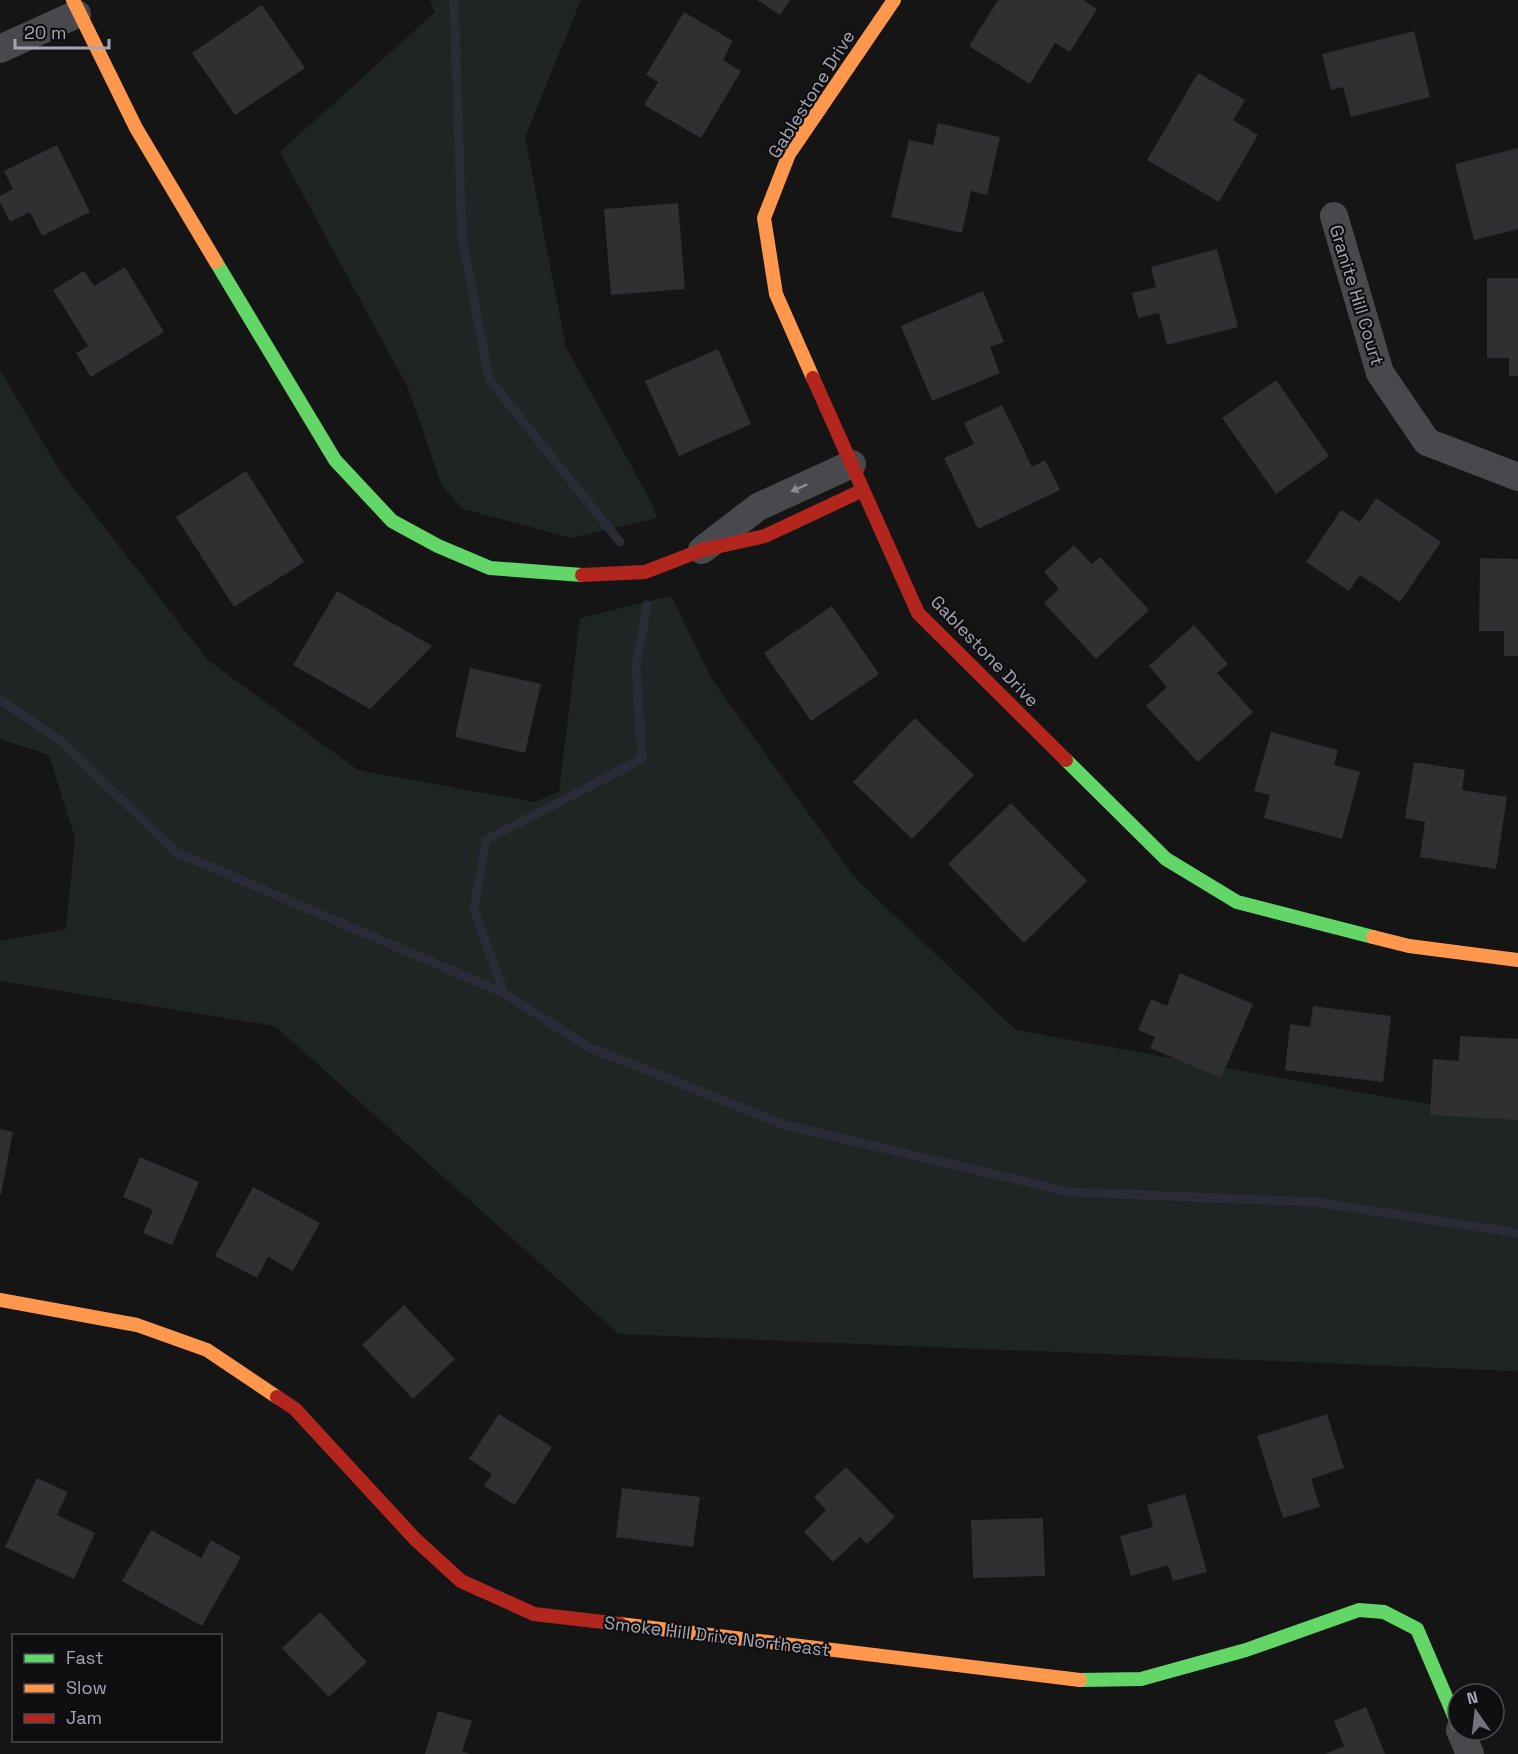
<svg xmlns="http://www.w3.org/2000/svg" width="1518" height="1754" viewBox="0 0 1518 1754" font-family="'Space Grotesk',sans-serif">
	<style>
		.green { fill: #1f2522 }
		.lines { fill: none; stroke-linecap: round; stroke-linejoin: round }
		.stream { stroke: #292c36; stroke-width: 9 }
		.building { fill: #302f31 }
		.street { stroke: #49494d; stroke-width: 28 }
		.fast { stroke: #63d668; stroke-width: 14 }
		.slow { stroke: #ff974d; stroke-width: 14 }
		.jam { stroke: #b3261e; stroke-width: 14 }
		.oneway { fill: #8a8a96 }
		.labels { text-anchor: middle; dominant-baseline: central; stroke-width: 4.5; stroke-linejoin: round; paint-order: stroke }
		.street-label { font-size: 18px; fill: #a6a6b5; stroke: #0f0f11 }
	</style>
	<rect width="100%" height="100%" fill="#151515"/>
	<path class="green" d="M430,0H581L525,137L566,347L651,502L657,518L571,538L463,509L442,486L408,388L280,152L435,12Z
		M0,370L58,468L208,660L358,770L534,802L559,792L580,618L671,596L713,681L855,878L1016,1030L1409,1101L1518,1116V1371L619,1334L275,1026L0,981V941L66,929L75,838L49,755L0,739Z"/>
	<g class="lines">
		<path class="stream" d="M454,0L462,236L489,379L620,542
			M0,699L63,743L176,852L504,993L588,1047L785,1125L1069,1192L1315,1202L1518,1233
			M504,993L474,910L486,840L642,759L636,667L647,605"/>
	</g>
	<path class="building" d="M757,0H790L780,15Z
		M998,0H1083L1097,9L1070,52L1055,43L1030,84L969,46Z
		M262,5L305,68L235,115L192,53Z
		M684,12L733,41L723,60L741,71L701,138L644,105L658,82L646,75Z
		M1414,31L1430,97L1351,117L1343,87L1331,90L1322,54Z
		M1198,73L1245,100L1233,120L1258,135L1219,202L1147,160Z
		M938,123L1000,137L987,195L971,191L962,233L891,217L909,140L933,145Z
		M57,145L90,212L42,236L30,212L10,222L0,202V196L13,189L4,171Z
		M1518,148V229L1474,240L1455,164Z
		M678,203L685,289L611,295L604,209Z
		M1217,249L1238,327L1167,345L1159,313L1138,318L1132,293L1156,287L1151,267Z
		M125,267L164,332L91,377L76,353L88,346L53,290L84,271L94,286Z
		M1487,278H1518V376H1509V358H1487Z
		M983,291L1004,342L990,347L1000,373L932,401L901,326Z
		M718,349L751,424L679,456L645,381Z
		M1276,380L1329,456L1276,494L1222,418Z
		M1002,405L1032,467L1045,460L1060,490L978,529L944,458L974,444L964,423Z
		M246,471L304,562L234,607L176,517Z
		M1376,498L1441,542L1400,602L1360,575L1349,591L1306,562L1341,510L1360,522Z
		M1074,545L1092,564L1100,557L1149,610L1096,659L1044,603L1059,589L1044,572Z
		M1480,558L1518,559V656H1504V631H1479Z
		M337,591L432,646L370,709L293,665Z
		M832,606L879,674L811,721L764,653Z
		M1194,625L1228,664L1217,673L1253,712L1198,762L1146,706L1167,687L1149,666Z
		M470,668L541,684L525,753L455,737Z
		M915,718L974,775L912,839L853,782Z
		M1271,732L1338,750L1334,765L1360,772L1342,839L1264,818L1270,795L1254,791Z
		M1414,762L1465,770L1462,790L1507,797L1496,869L1420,857L1425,822L1405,818Z
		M1011,803L1087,881L1024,943L948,864Z
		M1180,973L1253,1004L1221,1078L1150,1048L1155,1037L1138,1030L1151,999L1167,1006Z
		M1313,1006L1391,1016L1383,1082L1285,1070L1290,1024L1310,1027Z
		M1460,1036L1518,1039V1120L1430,1115L1433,1059L1459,1061Z
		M0,1129L13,1132L1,1194H0Z
		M140,1157L199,1182L172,1245L143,1233L153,1210L123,1197Z
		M253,1187L320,1223L293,1271L268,1257L257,1278L215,1256Z
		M404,1305L455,1359L413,1399L362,1345Z
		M499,1414L552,1447L515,1505L484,1486L492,1474L469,1459Z
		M1327,1414L1344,1468L1311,1479L1320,1507L1283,1518L1257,1436Z
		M846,1467L895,1517L867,1544L860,1537L833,1562L804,1532L826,1510L814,1497Z
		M37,1478L68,1492L57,1515L95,1533L74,1579L5,1547Z
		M622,1488L700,1497L693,1547L616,1537Z
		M1185,1494L1207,1572L1173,1581L1168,1565L1131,1576L1120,1536L1153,1527L1147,1505Z
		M1043,1518L1045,1576L973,1578L971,1520Z
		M151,1530L201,1558L211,1540L241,1557L202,1626L122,1581Z
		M320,1612L367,1662L329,1697L282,1648Z
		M1366,1707L1385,1754H1325L1344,1746L1334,1721Z
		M438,1711L472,1721L462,1751L471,1754H425Z"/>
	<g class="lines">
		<path class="street" d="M0,49L77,14
			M1334,216L1380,373L1427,442L1518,477
			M702,550L758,507L852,464
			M1460,1730L1470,1754"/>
		<path class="fast" d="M216,262L335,460L392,521L438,546L490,568L582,575
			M1066,760L1166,859L1237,902L1373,937
			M1080,1680L1141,1679L1246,1650L1359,1610L1384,1612L1417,1629L1458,1725"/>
		<path class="slow" d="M73,0L136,128L216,262
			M813,378L776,294L764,218L789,154L894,0
			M1373,937L1409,946L1518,960
			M0,1300L137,1325L207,1350L277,1397
			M620,1624L1080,1680"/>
		<path class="jam" d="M813,378L918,613L1066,760
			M582,575L645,572L702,550L765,536L863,490
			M277,1397L295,1409L415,1539L461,1581L534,1614L620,1624"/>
	</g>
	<defs><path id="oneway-solid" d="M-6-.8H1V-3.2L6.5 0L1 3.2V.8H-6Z" transform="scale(1.5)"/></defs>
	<use class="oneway" href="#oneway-solid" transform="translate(799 488) rotate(156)"/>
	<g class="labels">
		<g class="street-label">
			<text transform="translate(811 94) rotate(-58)">Gablestone Drive</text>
			<text transform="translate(1357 295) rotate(73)">Granite Hill Court</text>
			<text transform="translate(985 651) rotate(46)">Gablestone Drive</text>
			<text transform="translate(717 1636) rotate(7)">Smoke Hill Drive Northeast</text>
		</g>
	</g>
	<rect x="12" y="1634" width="210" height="108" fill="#0f0f11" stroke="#4b4b53" stroke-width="1.5"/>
	<rect x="24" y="1654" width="30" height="9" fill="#63d668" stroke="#4b4b53" stroke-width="1.5"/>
	<text x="66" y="1664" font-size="18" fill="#a6a6b5">Fast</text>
	<rect x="24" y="1684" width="30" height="9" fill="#ff974d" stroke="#4b4b53" stroke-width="1.5"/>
	<text x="66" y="1694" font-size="18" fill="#a6a6b5">Slow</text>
	<rect x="24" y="1714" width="30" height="9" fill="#b3261e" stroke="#4b4b53" stroke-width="1.5"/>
	<text x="66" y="1724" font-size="18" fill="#a6a6b5">Jam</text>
	<g transform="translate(1476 1712) rotate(346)"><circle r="28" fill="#0f0f11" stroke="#4b4b53" stroke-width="1.5"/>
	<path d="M0-4.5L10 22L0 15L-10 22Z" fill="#73737d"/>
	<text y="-9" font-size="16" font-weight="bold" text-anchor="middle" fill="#a6a6b5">N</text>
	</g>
	<path d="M15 39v9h94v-9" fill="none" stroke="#a6a6b5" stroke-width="3"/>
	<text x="24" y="39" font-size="18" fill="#a6a6b5" stroke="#0f0f11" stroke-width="4.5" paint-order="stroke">20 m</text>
</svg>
